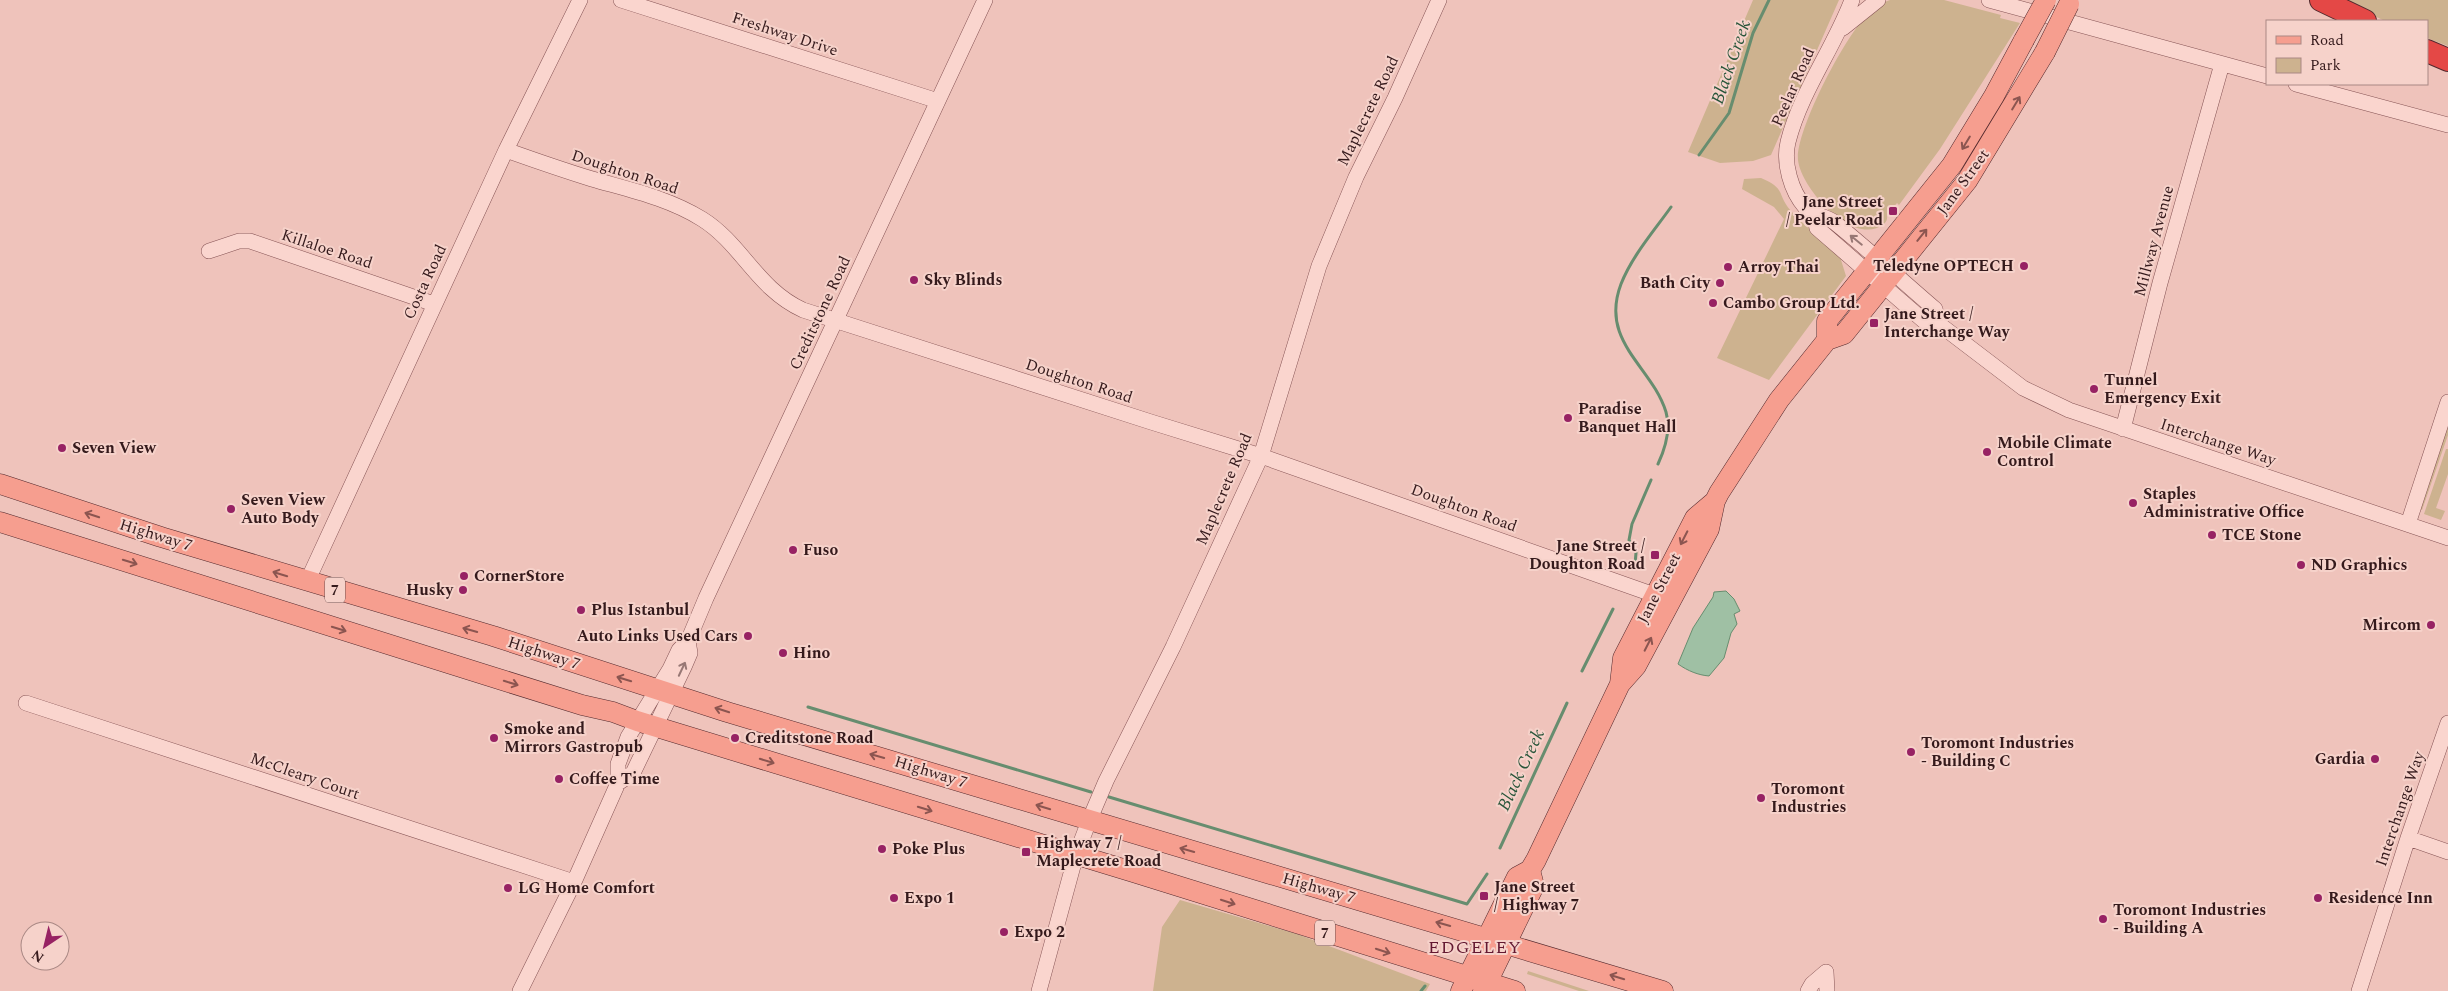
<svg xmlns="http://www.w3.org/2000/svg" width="2448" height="991" viewBox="0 0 2448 991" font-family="Spectral,serif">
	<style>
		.green { fill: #cdb28f }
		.water { fill: #9fc0a4; stroke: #678d6f }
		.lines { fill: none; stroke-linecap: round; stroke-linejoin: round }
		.stream { stroke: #678d6f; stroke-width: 3 }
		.minor-casing { stroke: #865455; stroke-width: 16 }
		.major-casing { stroke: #53292d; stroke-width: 21 }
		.highway-casing { stroke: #53292d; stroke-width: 24 }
		.minor { stroke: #fad5ce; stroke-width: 15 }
		.major { stroke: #f69e8f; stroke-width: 20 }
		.highway { stroke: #e44846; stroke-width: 22 }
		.major-bridge-casing { stroke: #53292d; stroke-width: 21; stroke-linecap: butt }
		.major-bridge { stroke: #f69e8f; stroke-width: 20 }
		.oneway { stroke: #8c5550 }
		.oneway2 { stroke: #987875 }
		.poi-dot { fill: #972263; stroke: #f6d2ca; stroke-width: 2 }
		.labels { text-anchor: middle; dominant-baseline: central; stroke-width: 4; stroke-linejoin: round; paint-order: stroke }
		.shield { fill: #f6d2ca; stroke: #6f5150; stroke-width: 1 }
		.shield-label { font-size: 15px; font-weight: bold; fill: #351a1c }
		.street-label { font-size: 16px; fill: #351a1c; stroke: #f6d2ca }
		.poi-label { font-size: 16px; font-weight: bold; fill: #351a1c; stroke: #f6d2ca; text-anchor: start }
		.water-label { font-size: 18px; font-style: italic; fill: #28553a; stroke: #f6d2ca }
		.neighbourhood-label { font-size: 18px; letter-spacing: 1px; fill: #631831; stroke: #f6d2ca }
	</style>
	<rect width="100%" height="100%" fill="#efc3bb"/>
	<path class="green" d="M1753,0H1839L1771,155L1753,161L1720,163L1688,152Z
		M1890,0H1944L2001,15L2000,18L2020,23L1940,149L1899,205L1897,203C1895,206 1888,211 1887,215C1887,218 1888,220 1884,224C1853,248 1801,188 1798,160C1795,130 1851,23 1876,6C1880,3 1886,2 1890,0Z
		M2350,0H2448V46L2427,38V21H2385L2347,3Z
		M1761,178C1787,189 1776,194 1791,211C1806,228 1826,242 1844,257L1841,260L1846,276L1769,380L1717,358L1784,219L1774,207L1742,189L1744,179Z
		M2448,425V435L2422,510L2420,509Z
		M2446,449H2448V474L2436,508L2445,511L2441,520L2424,514Z
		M1180,900L1297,934L1430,984L1426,991H1153L1162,927Z
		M1528,971L1589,991H1579L1527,974Z"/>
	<path class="water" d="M1726,591L1734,599L1740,611L1734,614L1737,624L1731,633L1724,658L1709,676C1698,675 1688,671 1678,664L1693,628L1713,597L1714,592Z"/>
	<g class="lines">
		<path class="stream" d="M1699,155L1729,113L1753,33L1769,0
			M1658,464C1665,449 1671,430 1666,412C1652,366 1599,342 1621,284C1632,256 1654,231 1671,207
			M1635,564L1636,553L1629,540L1632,524L1651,480
			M1582,671L1613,609
			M808,707L1091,792
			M1109,797L1467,904L1487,874
			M1500,848L1567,703
			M1421,991L1425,986"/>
		<defs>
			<path id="minor" d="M621,0L938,101
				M1852,0C1834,48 1801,91 1788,142C1783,163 1791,191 1805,207C1813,216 1824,215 1834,222C1869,250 1901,280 1935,309L1939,324
				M1989,0L2267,76
				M1843,28L1878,0
				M2296,84L2448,125
				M506,150C534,160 563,170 592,179C630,190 668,198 702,219C742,244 757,289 803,310L1151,422L1261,456L1666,599
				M1814,215L1817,228L1924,321L1939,324L2023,388L2069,410L2448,538
				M209,251L239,241H250L434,304
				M2123,429L2160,283L2222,64
				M2408,524L2448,402
				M307,582L506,150L580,0
				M26,703L574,882
				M618,783L633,773L684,667L690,653L688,641
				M2408,838L2448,852
				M1826,972L1827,991
				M520,991L574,882L618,783V764L628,737L670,669L679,650L688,641L706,598L985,0
				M1039,991L1076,855L1089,821L1106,781L1173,647L1261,456L1319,266L1356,177L1395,98L1439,0
				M1808,991L1812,984L1826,972
				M2359,991L2408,838L2448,723"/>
			<path id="major" d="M1827,340V321L1952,165L1994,96L2024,40
				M0,484L161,537L493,636L727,712L1663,991
				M0,522L486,675L582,705L613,712L637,721L1133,872L1515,991
				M1620,684L1623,658L1695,518L1715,501
				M1461,991L1517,877L1530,870L1536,860L1620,684L1636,666L1709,529L1715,501L1719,493L1779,400L1827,340L1844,334L1967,181L2045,52
				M1483,991L1534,886L1530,870"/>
			<path id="highway" d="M2321,0L2365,21
				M2427,51L2448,60"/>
		</defs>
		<use href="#minor" class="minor-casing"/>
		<use href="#major" class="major-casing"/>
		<use href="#highway" class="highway-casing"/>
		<use href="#minor" class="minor"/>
		<use href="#major" class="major"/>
		<use href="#highway" class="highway"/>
		<defs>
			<path id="major-bridge" d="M2024,40L2046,0
				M2045,52L2069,4"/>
		</defs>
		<use href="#major-bridge" class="major-bridge-casing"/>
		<use href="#major-bridge" class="major-bridge"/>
	</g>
	<defs><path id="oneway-shaft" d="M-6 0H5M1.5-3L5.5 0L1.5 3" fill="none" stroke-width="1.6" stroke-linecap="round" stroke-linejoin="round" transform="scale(1.25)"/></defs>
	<g class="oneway">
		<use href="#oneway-shaft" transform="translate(2016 103) rotate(-59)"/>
		<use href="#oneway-shaft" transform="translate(1966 143) rotate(121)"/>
		<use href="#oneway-shaft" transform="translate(1922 235) rotate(-51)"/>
		<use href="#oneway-shaft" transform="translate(92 515) rotate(-162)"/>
		<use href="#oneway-shaft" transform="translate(1684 538) rotate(117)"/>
		<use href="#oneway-shaft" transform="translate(130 562) rotate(17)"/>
		<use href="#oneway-shaft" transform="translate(280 574) rotate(-163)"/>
		<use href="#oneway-shaft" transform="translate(339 629) rotate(17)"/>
		<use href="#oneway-shaft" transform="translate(470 630) rotate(-164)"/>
		<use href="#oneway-shaft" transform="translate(1648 644) rotate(-63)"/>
		<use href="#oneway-shaft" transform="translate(624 679) rotate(-163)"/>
		<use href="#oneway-shaft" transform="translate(511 683) rotate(17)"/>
		<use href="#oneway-shaft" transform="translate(722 710) rotate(-162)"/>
		<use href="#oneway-shaft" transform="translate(877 756) rotate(-164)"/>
		<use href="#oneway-shaft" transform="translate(767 761) rotate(17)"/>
		<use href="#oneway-shaft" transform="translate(1043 807) rotate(-163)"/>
		<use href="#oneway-shaft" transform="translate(925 809) rotate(17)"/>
		<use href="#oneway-shaft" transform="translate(1187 850) rotate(-164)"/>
		<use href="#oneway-shaft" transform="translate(1228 902) rotate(18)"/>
		<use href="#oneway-shaft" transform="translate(1443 924) rotate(-164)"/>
		<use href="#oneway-shaft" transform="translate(1383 951) rotate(18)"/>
		<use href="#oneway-shaft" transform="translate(1617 977) rotate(-163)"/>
	</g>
	<g class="oneway2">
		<use href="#oneway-shaft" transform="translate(1856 240) rotate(-141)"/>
		<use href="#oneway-shaft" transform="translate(682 669) rotate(-65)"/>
	</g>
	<g class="poi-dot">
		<rect x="1888" y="206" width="10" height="10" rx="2.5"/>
		<circle cx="2024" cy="266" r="5"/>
		<circle cx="1728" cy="267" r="5"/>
		<circle cx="914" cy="280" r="5"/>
		<circle cx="1720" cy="283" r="5"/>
		<circle cx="1713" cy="303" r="5"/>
		<rect x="1869" y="318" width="10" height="10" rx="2.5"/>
		<circle cx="2094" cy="389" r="5"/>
		<circle cx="1568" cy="418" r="5"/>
		<circle cx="62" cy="448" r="5"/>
		<circle cx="1987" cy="452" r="5"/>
		<circle cx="2133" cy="503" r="5"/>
		<circle cx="231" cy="509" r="5"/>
		<circle cx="2212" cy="535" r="5"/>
		<circle cx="793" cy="550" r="5"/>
		<rect x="1650" y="550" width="10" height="10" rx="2.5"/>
		<circle cx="2301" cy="565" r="5"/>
		<circle cx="464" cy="576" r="5"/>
		<circle cx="463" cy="590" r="5"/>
		<circle cx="581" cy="610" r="5"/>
		<circle cx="2431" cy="625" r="5"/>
		<circle cx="748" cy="636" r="5"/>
		<circle cx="783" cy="653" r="5"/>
		<circle cx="494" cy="738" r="5"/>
		<circle cx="735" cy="738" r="5"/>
		<circle cx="1911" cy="752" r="5"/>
		<circle cx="2375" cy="759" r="5"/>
		<circle cx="559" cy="779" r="5"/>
		<circle cx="1761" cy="798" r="5"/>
		<circle cx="882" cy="849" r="5"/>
		<rect x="1021" y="847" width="10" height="10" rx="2.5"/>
		<circle cx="508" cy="888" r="5"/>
		<rect x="1479" y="891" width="10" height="10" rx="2.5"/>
		<circle cx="894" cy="898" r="5"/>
		<circle cx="2318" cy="898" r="5"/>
		<circle cx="2103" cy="919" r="5"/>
		<circle cx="1004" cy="932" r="5"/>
	</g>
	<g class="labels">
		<g class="shield">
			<rect x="325" y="577.5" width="20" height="25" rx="4"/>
			<rect x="1315" y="920.5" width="20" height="25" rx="4"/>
		</g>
		<g class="shield-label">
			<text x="335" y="590">7</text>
			<text x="1325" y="933">7</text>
		</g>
		<g class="street-label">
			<text transform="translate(785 34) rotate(18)">Freshway Drive</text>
			<text transform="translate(1793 87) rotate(-66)">Peelar Road</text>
			<text transform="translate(1368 111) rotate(-64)">Maplecrete Road</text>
			<text transform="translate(625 172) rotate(18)">Doughton Road</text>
			<text transform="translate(1963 182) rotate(-54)">Jane Street</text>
			<text transform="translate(2154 241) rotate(-75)">Millway Avenue</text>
			<text transform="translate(327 249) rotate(18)">Killaloe Road</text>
			<text transform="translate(425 282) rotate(-65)">Costa Road</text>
			<text transform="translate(820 313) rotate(-65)">Creditstone Road</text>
			<text transform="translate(1079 381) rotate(18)">Doughton Road</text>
			<text transform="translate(2218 442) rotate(18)">Interchange Way</text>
			<text transform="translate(1224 489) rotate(-67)">Maplecrete Road</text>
			<text transform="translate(1464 508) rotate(20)">Doughton Road</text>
			<text transform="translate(156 535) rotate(17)">Highway 7</text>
			<text transform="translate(1659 588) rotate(-63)">Jane Street</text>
			<text transform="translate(544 653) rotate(18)">Highway 7</text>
			<text transform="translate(931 772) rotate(17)">Highway 7</text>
			<text transform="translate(305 776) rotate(19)">McCleary Court</text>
			<text transform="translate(2400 809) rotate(-71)">Interchange Way</text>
			<text transform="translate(1319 888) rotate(16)">Highway 7</text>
		</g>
		<g class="poi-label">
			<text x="1883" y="202" text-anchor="end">Jane Street<tspan x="1883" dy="18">/ Peelar Road</tspan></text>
			<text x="2014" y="266" text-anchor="end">Teledyne OPTECH</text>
			<text x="1738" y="267">Arroy Thai</text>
			<text x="924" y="280">Sky Blinds</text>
			<text x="1710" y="283" text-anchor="end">Bath City</text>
			<text x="1723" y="303">Cambo Group Ltd.</text>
			<text x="1884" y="314">Jane Street /<tspan x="1884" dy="18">Interchange Way</tspan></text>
			<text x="2104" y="380">Tunnel<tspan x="2104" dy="18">Emergency Exit</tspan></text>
			<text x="1578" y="409">Paradise<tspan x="1578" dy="18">Banquet Hall</tspan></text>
			<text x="1997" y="443">Mobile Climate<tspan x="1997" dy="18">Control</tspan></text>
			<text x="72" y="448">Seven View</text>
			<text x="2143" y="494">Staples<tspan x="2143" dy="18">Administrative Office</tspan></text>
			<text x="241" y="500">Seven View<tspan x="241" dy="18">Auto Body</tspan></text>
			<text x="2222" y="535">TCE Stone</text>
			<text x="1645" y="546" text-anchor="end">Jane Street /<tspan x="1645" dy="18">Doughton Road</tspan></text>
			<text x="803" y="550">Fuso</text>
			<text x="2311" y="565">ND Graphics</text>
			<text x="474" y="576">CornerStore</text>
			<text x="453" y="590" text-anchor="end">Husky</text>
			<text x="591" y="610">Plus Istanbul</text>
			<text x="2421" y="625" text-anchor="end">Mircom</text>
			<text x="738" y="636" text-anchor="end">Auto Links Used Cars</text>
			<text x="793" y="653">Hino</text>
			<text x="504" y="729">Smoke and<tspan x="504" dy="18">Mirrors Gastropub</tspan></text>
			<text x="745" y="738">Creditstone Road</text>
			<text x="1921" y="743">Toromont Industries<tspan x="1921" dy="18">- Building C</tspan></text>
			<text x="2365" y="759" text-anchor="end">Gardia</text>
			<text x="569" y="779">Coffee Time</text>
			<text x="1771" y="789">Toromont<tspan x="1771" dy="18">Industries</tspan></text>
			<text x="1036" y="843">Highway 7 /<tspan x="1036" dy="18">Maplecrete Road</tspan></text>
			<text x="892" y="849">Poke Plus</text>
			<text x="1494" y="887">Jane Street<tspan x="1494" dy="18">/ Highway 7</tspan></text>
			<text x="518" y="888">LG Home Comfort</text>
			<text x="904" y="898">Expo 1</text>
			<text x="2328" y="898">Residence Inn</text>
			<text x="2113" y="910">Toromont Industries<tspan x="2113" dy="18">- Building A</tspan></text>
			<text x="1014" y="932">Expo 2</text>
		</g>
		<g class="water-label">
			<text transform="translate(1731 62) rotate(-71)">Black Creek</text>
			<text transform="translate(1521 770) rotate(-65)">Black Creek</text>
		</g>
		<g class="neighbourhood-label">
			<text x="1475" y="947">EDGELEY</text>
		</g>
	</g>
	<rect x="2266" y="20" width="162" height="65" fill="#f6d2ca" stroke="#a98884"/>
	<rect x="2276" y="36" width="25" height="8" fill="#f69e8f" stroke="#a98884"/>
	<text x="2310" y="45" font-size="15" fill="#351a1c">Road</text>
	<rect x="2276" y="58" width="25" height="15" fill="#cdb28f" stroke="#a98884"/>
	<text x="2310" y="70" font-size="15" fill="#351a1c">Park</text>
	<g transform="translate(45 946) rotate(215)"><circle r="24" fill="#f6d2ca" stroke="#a98884"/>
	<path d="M0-4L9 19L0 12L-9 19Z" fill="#972263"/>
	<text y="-8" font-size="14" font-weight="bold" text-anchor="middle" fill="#351a1c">N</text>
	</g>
</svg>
